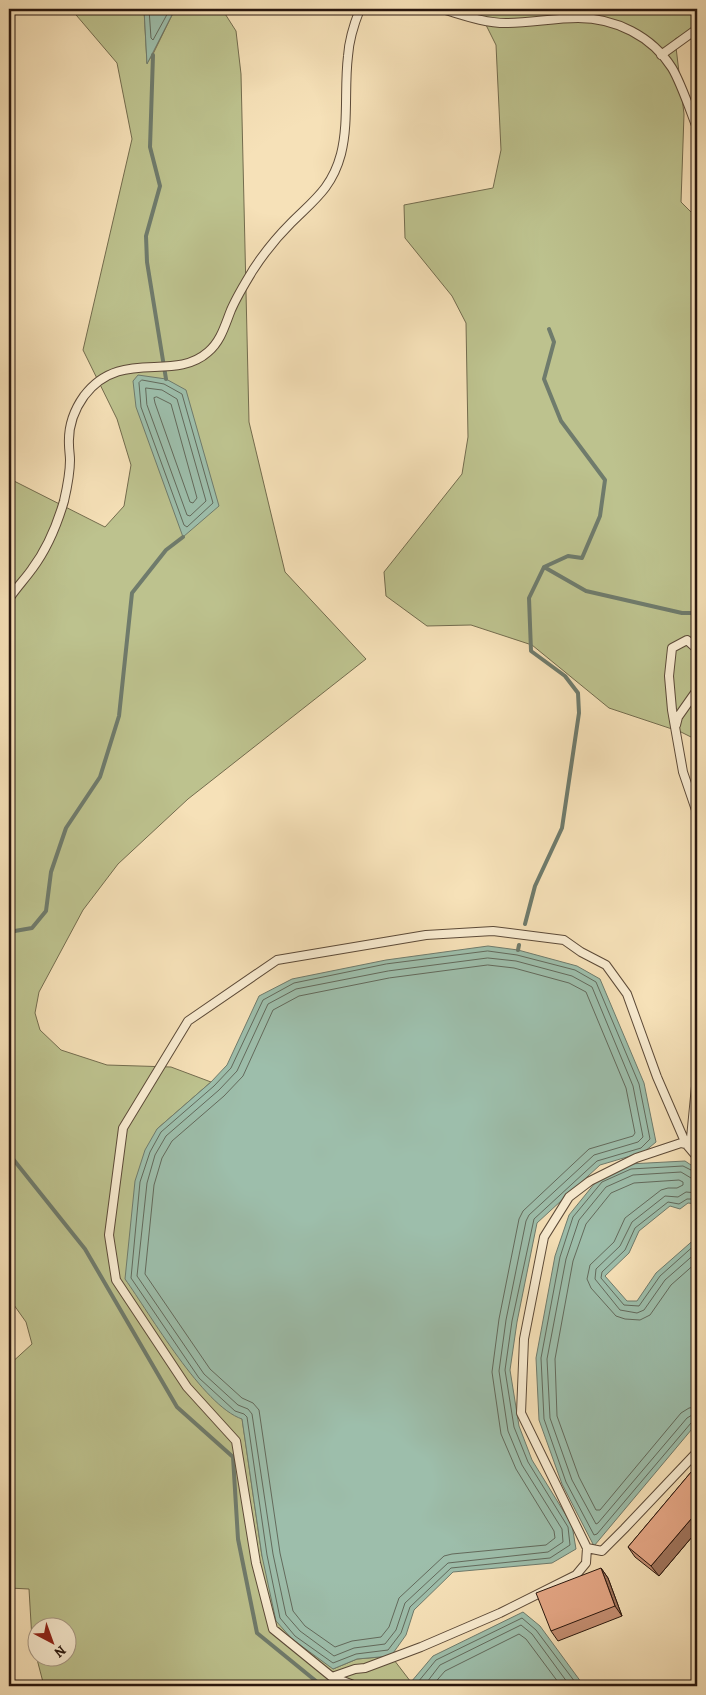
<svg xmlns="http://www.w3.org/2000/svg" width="706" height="1695" viewBox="0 0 706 1695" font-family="Alegreya,serif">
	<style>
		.green { fill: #bdc28e; stroke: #736c4e; fill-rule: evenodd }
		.water { fill: #9dbeab; stroke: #6f7b6c }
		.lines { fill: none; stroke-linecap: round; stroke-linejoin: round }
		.shore { stroke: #636a5c; stroke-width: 1 }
		.stream { stroke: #6f7b6c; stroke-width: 4 }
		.service-casing { stroke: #5c4a38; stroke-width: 10 }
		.service { stroke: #f9ecd1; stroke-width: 8 }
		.wall { fill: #c69074; stroke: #29170e }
		.shaded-wall { fill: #a1765e; stroke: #29170e }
		.building { fill: #e6a887; stroke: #29170e }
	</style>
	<rect width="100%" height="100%" fill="#f6e1b8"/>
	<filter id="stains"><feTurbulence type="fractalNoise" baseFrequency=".004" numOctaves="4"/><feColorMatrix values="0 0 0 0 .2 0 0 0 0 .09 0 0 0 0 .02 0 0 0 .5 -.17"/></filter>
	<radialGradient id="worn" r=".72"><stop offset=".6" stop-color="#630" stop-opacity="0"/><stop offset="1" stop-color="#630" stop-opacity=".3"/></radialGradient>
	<path class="green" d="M71,9H144L147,63L153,54L175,9H222L236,31L241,74L249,422L285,572L366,659L188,799L118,864L83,910L39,992L35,1013L40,1030L61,1050L107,1065L171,1067L211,1082L157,1129L242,1418L262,1556L333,1669L357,1659L391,1656L414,1686H44L32,1640L29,1589L9,1588V1365L32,1344L26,1322L9,1298V485L14,481L105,527L124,506L131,465L117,419L83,350L132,139L117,63ZM38,1628H68V1658H38Z
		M478,9H530L540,11L551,9H697V27L675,39L684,114L681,202L697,218V740L681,732L609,708L532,645L471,625L427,626L386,596L384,572L462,474L468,437L466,323L452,296L405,238L404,205L493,188L501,150L496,45Z"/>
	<path class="water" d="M144,9H175L147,64Z
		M138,375L166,379L186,390L219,506L183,537L136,407L133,381Z
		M488,946L518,950L577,966L600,979L644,1083L656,1142L644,1152L600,1165L537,1223L517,1322L510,1370L519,1426L532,1460L572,1525L576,1549L552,1563L453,1572L414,1610L406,1635L391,1656L357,1659L333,1669L292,1639L276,1621L262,1556L242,1419C203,1406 150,1314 125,1279L135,1181L145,1150L157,1129L211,1082L227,1065L259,996L292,979L386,960Z
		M685,1161L697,1169V1204L688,1203L680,1209L670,1206L639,1231L629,1253L605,1276L627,1301H637L656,1273L697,1237V1423L594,1546L562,1484L539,1420L536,1358L555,1256L569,1215L599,1178L629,1164Z
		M523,1612L540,1626L584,1686H414L411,1682L433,1656Z"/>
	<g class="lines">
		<path class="shore" d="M149,9L151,38L153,40L170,9
			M142,380L164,384L182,394L213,503L187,527L184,525L141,407L139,383Z
			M146,388L162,390L177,399L206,501L190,516L187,515L147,405Z
			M157,397L171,404L197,498L193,503L190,502L155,403L154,398Z
			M488,951L517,955L575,970L596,982L639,1084L650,1139L641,1148L597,1161L534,1219L512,1321L505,1370L514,1427L528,1462L568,1527L570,1545L550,1558L451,1568L410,1607L401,1633L388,1650L356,1654L333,1663L295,1636L280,1618L267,1555L247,1417L244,1414L235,1411L199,1378L131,1278L140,1182L150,1152L161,1132L214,1086L231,1068L263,1000L294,983L386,964Z
			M488,958L516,961L572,976L592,987L633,1086L643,1137L638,1142L594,1155L529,1215L526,1221L506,1320L499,1371L508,1431L522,1465L562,1529L563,1542L548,1552L448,1563L405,1603L396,1630L385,1644L354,1648L334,1656L300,1631L286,1615L273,1554L252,1414L248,1409L238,1405L204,1374L137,1276L147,1183L155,1155L166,1136L219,1090L237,1071L268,1004L296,989L388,971Z
			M488,965L514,968L569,983L586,992L626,1088L635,1133L633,1136L589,1149L523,1211L519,1219L499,1319L492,1372L501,1434L516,1469L554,1531L555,1538L546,1545L452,1554L444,1556L399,1598L389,1627L381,1637L352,1641L335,1647L305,1626L293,1611L280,1553L259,1410L253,1403L242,1398L210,1369L145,1274L154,1185L162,1158L172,1141L224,1096L243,1076L273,1010L299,996L389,978Z
			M697,1173L683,1166L631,1169L602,1182L573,1217L560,1257L541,1358L544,1419L566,1482L594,1535L597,1534L691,1423L697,1421
			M697,1179L691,1178L681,1172L633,1175L606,1187L579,1220L566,1259L547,1359L550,1418L572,1480L596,1524L598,1523L687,1418L692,1415L697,1414
			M697,1193L686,1192L678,1197L665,1196L632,1222L620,1246L596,1269L595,1279L620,1310L637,1313L644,1310L665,1280L697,1252
			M697,1199H687L679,1204L668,1202L635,1228L625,1250L602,1272L601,1278L624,1305L639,1306L660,1276L697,1243
			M697,1262L671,1285L650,1315L640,1320L625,1319L616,1316L591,1288L587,1279L590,1265L614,1242L625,1218L661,1190L668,1188H677L683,1185V1182L679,1180L634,1183L611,1193L586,1224L573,1261L555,1359L557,1416L579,1477L596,1510H600L681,1413L689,1408L697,1407
			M418,1686V1682L436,1660L522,1618L536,1630L578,1686
			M424,1686L440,1665L521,1625L532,1634L570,1686
			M432,1686L445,1671L519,1634L526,1639L561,1686"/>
		<path class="stream" d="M153,55L150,147L160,186L146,236L147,262L166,379
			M544,567L586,591L682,613H697
			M525,924L535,886L562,828L579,713L578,693L565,676L531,651L529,598L544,567L568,556L582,558L600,516L605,480L561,421L544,379L554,342L549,329
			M9,932L32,928L46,911L51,872L66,828L100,777L119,716L132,593L166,550L183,537
			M518,950L519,945
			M9,1154L85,1249L177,1407L233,1457L238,1539L257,1633L322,1686"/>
		<defs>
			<path id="service" d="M442,9C463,15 484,23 506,23C530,23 554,18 578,18C615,18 652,36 672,68C681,83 690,110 697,128
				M661,55L697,29
				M9,599C16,588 25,579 32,569C47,549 57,525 64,501C67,488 70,474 70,460C70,455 69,450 69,445C68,427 74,410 84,396C121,347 173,383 208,352C221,341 225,325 231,310C237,296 245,283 253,270C264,253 277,237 291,223C314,200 332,188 341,154C349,122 344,88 348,56C349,40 354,24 360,9
				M697,649L687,640L672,648L669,676L672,710L683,772L697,813
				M676,725L678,717L697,690
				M686,1144L681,1143L636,1158L590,1181L569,1197L544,1237L524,1339L521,1413L587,1548L602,1551L624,1529L697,1452
				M686,1144L691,1138L697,1076
				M332,1677L355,1669L365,1668L421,1647L500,1613L576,1575L586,1563L587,1548
				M356,1686L332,1677L273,1629L256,1563L236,1441L187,1387L116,1280L109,1235L123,1128L188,1021L277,960L426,935L493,931L564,940L581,952L606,965L627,994L657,1077L686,1144L697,1157"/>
		</defs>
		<use href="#service" class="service-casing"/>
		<use href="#service" class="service"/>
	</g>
	<path class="wall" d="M697,1465V1531L659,1576L635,1557L628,1547Z
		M601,1568L608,1578L622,1616L558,1641L551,1631Z"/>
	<path class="shaded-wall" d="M697,1512V1531L659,1576L651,1566Z
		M601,1568L608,1578L622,1616L615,1606Z"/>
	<path class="building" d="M697,1465V1512L651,1566L628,1547Z
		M601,1568L615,1606L551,1631L536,1593Z"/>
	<rect width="706" height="1695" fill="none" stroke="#f6e1b8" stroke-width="30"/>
	<rect x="10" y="10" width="686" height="1675" fill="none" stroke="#29170e" stroke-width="2.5"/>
	<rect x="15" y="15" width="676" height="1665" fill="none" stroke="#29170e"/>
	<g transform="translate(52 1642) rotate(139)"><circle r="24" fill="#f9ecd1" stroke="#a69783"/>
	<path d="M0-4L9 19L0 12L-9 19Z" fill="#8f2418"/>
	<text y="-8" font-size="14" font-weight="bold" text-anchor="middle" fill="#29170e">N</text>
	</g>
	<rect width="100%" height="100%" filter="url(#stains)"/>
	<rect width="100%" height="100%" fill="url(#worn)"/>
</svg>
